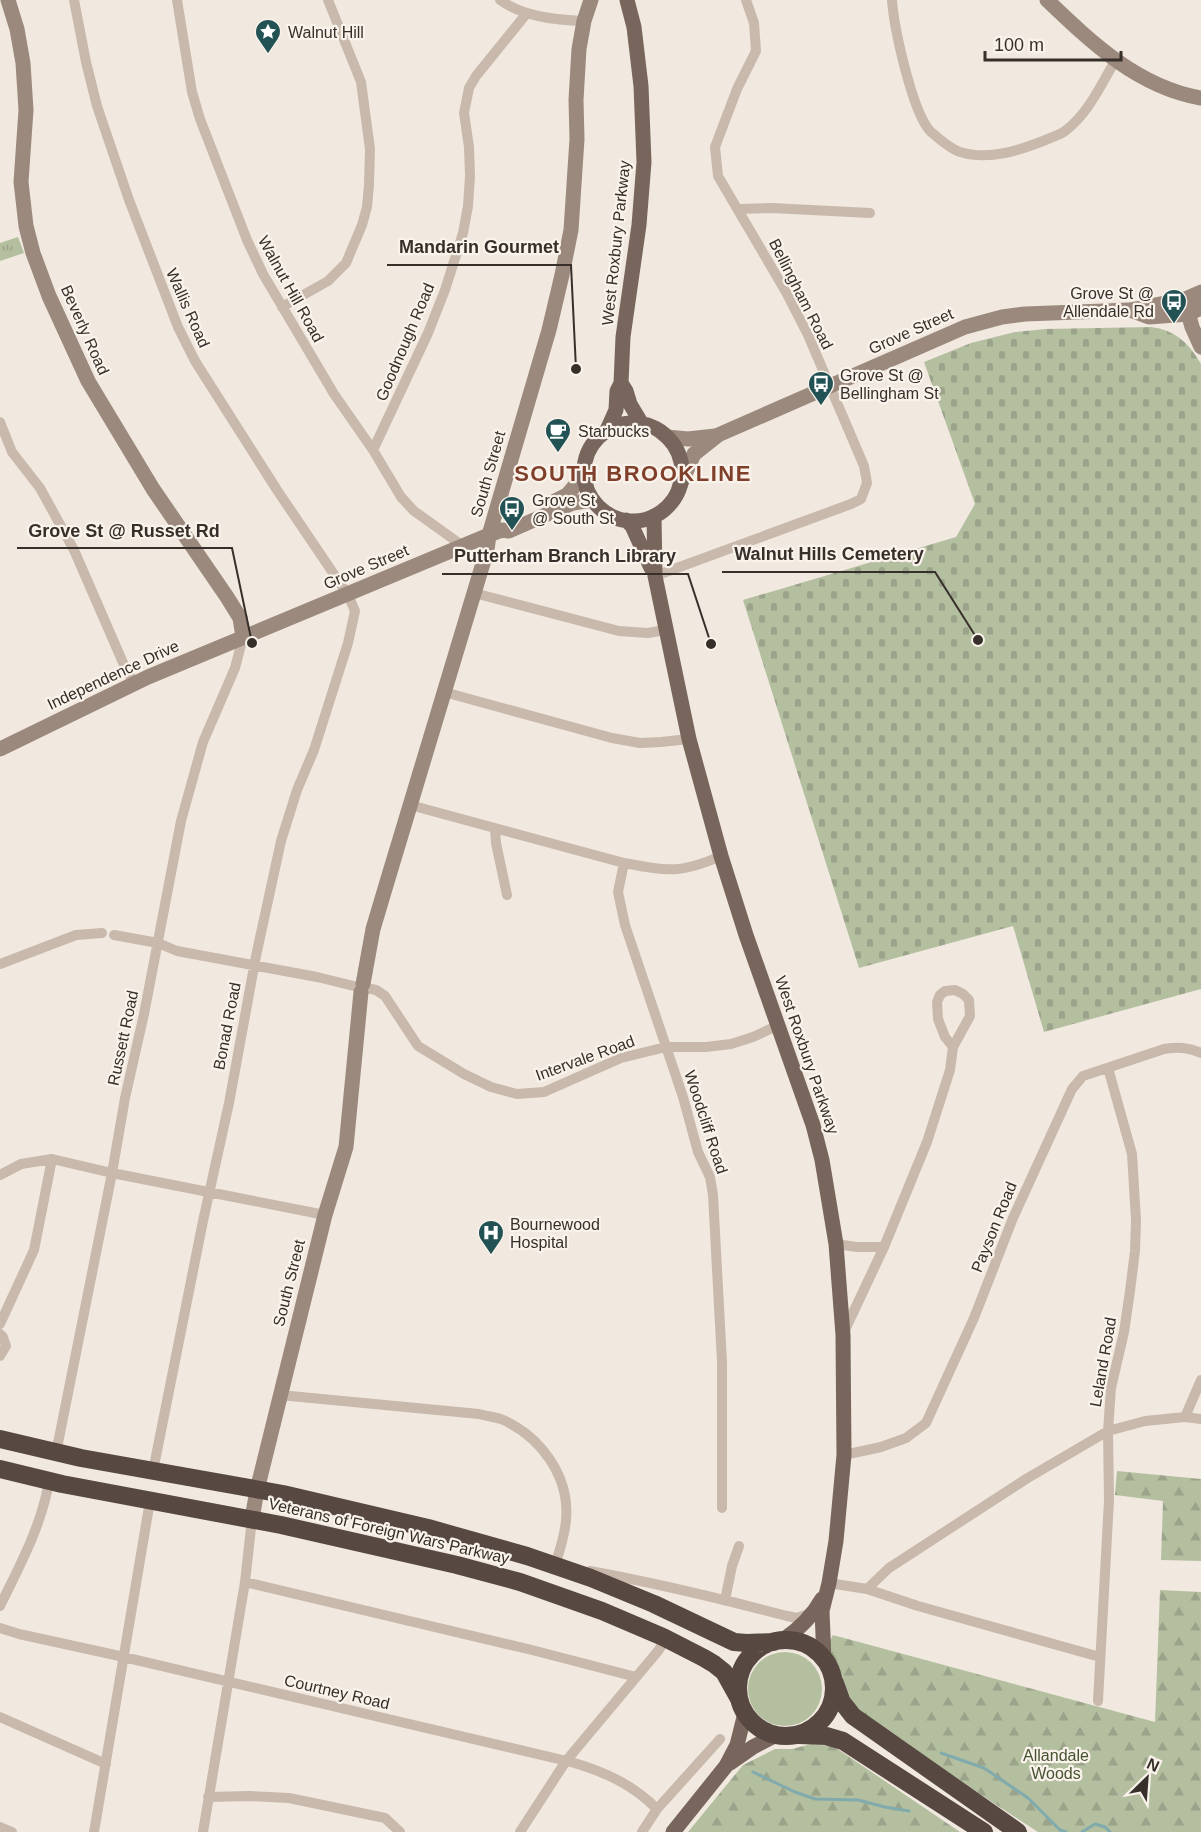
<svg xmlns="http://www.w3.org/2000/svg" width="1201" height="1832" viewBox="0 0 1201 1832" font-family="Arial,sans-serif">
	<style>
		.grass { fill: #b4bfa0 }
		.forest { fill: url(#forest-firs) }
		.cemetery { fill: url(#cemetery-stones) }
		.park { fill: url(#park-tufts) }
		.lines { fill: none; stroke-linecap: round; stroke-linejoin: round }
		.stream { stroke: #81aaac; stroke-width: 3 }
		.street { stroke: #c8b9ac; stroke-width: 10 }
		.secondary { stroke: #9c897d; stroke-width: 15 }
		.primary { stroke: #78665d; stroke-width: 15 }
		.highway { stroke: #574942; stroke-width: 18 }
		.labels { text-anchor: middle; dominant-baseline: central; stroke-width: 4.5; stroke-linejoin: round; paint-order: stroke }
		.poi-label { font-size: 16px; fill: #372f2a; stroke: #f9f3ec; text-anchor: start }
		.street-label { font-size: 16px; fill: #372f2a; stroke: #f9f3ec }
		.park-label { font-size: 16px; fill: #465330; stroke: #f9f3ec }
		.district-label { font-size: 22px; font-weight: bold; letter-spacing: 1.5px; fill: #803f2a; stroke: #f9f3ec }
		.leader { fill: none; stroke: #372f2a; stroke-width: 2 }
		.callout-dot { fill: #372f2a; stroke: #f9f3ec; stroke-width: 2 }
		.callout-label { font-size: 18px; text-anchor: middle; font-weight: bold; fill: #372f2a; stroke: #f9f3ec; stroke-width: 4.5; stroke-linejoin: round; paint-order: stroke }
	</style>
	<defs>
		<pattern id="forest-firs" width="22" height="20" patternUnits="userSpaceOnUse" patternTransform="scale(1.5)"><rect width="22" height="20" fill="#b4bfa0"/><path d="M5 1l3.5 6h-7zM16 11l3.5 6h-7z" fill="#9ba48a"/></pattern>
		<pattern id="cemetery-stones" width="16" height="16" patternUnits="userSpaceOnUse" patternTransform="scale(1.5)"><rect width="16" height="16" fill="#b4bfa0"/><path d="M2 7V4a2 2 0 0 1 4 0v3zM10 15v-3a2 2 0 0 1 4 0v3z" fill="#9ba48a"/></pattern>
		<pattern id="park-tufts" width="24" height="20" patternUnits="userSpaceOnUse" patternTransform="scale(1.5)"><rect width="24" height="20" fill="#b4bfa0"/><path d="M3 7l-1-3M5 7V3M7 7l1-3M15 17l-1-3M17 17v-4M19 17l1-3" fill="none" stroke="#9ba48a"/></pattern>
	</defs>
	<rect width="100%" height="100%" fill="#f1e9df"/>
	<path class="grass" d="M748 1689a37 37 0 1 1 74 0a37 37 0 1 1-74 0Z"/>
	<path class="forest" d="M1117,1471L1201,1479V1561L1161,1560L1163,1501L1115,1495Z
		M1160,1590L1201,1592V1832H1038L857,1714L839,1670L827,1646L833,1635L1155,1722Z
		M811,1744L830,1746L839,1750L960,1832H688L743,1765L775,1749H792Z"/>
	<path class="cemetery" d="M1151,327C1175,330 1189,343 1201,364V989L1044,1032L1013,926L859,968L743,600L956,537L975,504L924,362L971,343L1015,332L1045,329Z"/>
	<path class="park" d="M18,237L24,253L0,261V243Z"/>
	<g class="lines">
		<path class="stream" d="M941,1753L984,1768L1028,1798L1060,1830L1066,1832
			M753,1772L795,1792L815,1799L858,1800L885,1807L909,1811
			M1082,1832L1095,1824L1105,1827L1110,1832"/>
		<path class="street" d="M74,0L86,62L97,106L129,200L178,327L195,361L277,490L348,595L355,611L348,643L314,750L297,790L281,841L256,956L229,1103L203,1221L153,1471
			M177,0L192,92L200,119L247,240L263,274L334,394L373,450L401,497L414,511L463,546
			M500,0C524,17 556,20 584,21
			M892,0C894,28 912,111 930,131C938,138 950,149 960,152C989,161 1021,150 1048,139C1054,136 1060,135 1065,131C1088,114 1101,85 1115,61
			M739,209L772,208L870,213
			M282,307L328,281L346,263L362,225L367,207L369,185L370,149L361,82L328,0
			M0,422L12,452L40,488L74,550L124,665L134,684
			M373,450L428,333L445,290L463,233L468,206L470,176L469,147L464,113L469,88L476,76L527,13
			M655,576L851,504L861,499L867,483L864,466L808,335L786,292L718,176L715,147L737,89L756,51L754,23L746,0
			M474,593L619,631L648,633L665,630
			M444,692L612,738L640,743L661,742L689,739
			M410,805L624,863C667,871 680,874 721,856
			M495,829L496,843L507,895
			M624,863L618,892L625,925L683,1097L698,1152L710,1177L713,1195L722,1362V1508
			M114,935L158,943L177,951L317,977L358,987
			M0,964L76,935L102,933
			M366,988L376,990L385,996L418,1046L464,1074L491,1087L517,1094L544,1092L621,1058L666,1047H706L731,1044L753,1037L779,1025
			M0,1175L21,1164L52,1159L112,1173L325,1215
			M836,1244L857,1247H884L927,1142L950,1070L953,1047L970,1016L969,1000L963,994L955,990L945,991L940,995L937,1002L938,1019L945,1037L953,1047
			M0,1324L34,1250L52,1159
			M844,1332L884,1247
			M0,1334L3,1337L6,1346L0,1356
			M280,1395L479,1414C486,1416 494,1417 501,1419C541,1436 570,1477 566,1520C565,1535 560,1550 555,1565L560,1566
			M1185,1417L1201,1380
			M56,1453L112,1173L125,1098L144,1014L181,821L203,742L235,668L243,637
			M844,1455L881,1447L906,1438L926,1423L974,1318L1013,1218L1072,1089L1083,1076L1164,1049C1178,1047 1188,1047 1201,1053
			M590,1571C656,1583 722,1599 787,1616L797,1618L811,1613
			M245,1582L532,1650L636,1677
			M829,1583L867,1589L918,1606L1100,1657
			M867,1589L889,1568L1026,1479L1108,1431L1145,1421L1185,1417L1201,1419
			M725,1600L732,1566L739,1546
			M0,1606C19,1567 42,1525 49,1481
			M0,1628L19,1634L115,1655L571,1762C605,1772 632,1784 657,1809
			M1098,1701L1109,1500L1108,1431L1111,1388L1124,1332L1130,1291L1135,1251L1136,1220L1132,1154L1108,1068
			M0,1717L106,1764
			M208,1797L249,1796L289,1798L385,1818L400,1832
			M0,1827L12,1832
			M94,1832L150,1501
			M203,1832L245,1582L252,1519
			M520,1832L566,1761L658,1651L666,1639
			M642,1832L657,1809L720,1739"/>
		<path class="secondary" d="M8,0L17,29L23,63L26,110L21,182L26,226L33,253L49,296L88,381L153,489L227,597L240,618L243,637
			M1047,0C1092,43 1138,87 1201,98
			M1186,305L1192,327L1201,347
			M1130,310L1149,317L1188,314L1201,308
			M667,437L688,439L715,436
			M679,488L694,454L718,435L965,327L1002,317L1025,314L1130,310L1185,299L1201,292
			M551,503L567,495L584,475
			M0,749L148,677L489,535L502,530L509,531L573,503L593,500
			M363,984L373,929L387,882L487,550L489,535L549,330L562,275L571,230L577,139L576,100L579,49L584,21L591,0
			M252,1519L257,1490L325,1215L346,1147L361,992"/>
		<path class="primary" d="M621,383L626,391L630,404L642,424
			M584 472a49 49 0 1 1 98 0a49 49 0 1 1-98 0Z
			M607,430L616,410L617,391L621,383L623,337L639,225L644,162L641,86L634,27L627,0
			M654,516L655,576L689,739L721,856L746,935L813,1125L822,1160L836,1244L843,1335L844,1455L836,1541L829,1583L822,1611L824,1659
			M626,520L632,526L651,568
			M783,1640C799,1629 812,1617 822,1599
			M730,1763L753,1747L776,1735
			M673,1832L726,1766L737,1745L745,1713"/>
		<path class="highway" d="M0,1439L81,1458L283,1494L428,1528L527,1556L591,1578L654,1604L734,1642L747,1643L774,1642
			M0,1469L62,1484L281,1525L457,1565L520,1582L602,1611L663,1637L704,1658L714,1664L724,1672L739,1699
			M738 1688a48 48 0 1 1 96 0a48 48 0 1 1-96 0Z
			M835,1683L842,1702L853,1716L1018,1832
			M799,1735L826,1736L843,1741L984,1832"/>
	</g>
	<defs>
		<symbol id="sight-pin" viewBox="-11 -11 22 30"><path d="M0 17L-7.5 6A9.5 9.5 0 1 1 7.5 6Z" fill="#235255" stroke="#f9f3ec"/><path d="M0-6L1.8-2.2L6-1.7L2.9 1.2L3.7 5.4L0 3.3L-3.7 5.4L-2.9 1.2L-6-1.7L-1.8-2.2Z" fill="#fff"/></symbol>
		<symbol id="bus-pin" viewBox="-11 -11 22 30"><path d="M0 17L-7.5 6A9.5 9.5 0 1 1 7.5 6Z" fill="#235255" stroke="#f9f3ec"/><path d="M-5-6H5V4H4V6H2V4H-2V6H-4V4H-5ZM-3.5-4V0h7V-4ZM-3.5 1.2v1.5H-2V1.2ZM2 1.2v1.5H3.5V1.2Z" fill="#fff"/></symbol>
		<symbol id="cafe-pin" viewBox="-11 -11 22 30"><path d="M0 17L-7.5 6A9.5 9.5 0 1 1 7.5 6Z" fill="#235255" stroke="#f9f3ec"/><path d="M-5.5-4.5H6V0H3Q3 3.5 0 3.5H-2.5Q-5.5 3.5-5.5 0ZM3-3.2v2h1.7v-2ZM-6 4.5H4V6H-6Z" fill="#fff"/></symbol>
		<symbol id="hospital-pin" viewBox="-11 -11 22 30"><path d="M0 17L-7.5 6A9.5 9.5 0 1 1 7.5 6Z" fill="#235255" stroke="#f9f3ec"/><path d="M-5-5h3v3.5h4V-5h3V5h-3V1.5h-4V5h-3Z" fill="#fff"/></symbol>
	</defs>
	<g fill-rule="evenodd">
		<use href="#sight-pin" x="253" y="17" width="30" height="40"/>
		<use href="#bus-pin" x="1159" y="287" width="30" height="40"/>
		<use href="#bus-pin" x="806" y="369" width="30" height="40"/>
		<use href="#cafe-pin" x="543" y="416" width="30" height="40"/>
		<use href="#bus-pin" x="497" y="494" width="30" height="40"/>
		<use href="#hospital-pin" x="476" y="1218" width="30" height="40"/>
	</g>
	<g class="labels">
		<g class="poi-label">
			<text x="288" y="32">Walnut Hill</text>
			<text x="1154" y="293" text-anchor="end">Grove St @<tspan x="1154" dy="18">Allendale Rd</tspan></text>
			<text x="840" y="375">Grove St @<tspan x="840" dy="18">Bellingham St</tspan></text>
			<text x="578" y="431">Starbucks</text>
			<text x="532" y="500">Grove St<tspan x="532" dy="18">@ South St</tspan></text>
			<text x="510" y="1224">Bournewood<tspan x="510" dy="18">Hospital</tspan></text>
		</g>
		<g class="street-label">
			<text transform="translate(616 243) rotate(-84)">West Roxbury Parkway</text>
			<text transform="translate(291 289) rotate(61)">Walnut Hill Road</text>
			<text transform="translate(801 294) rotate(63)">Bellingham Road</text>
			<text transform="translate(188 308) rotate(66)">Wallis Road</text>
			<text transform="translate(85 330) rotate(66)">Beverly Road</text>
			<text transform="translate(911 331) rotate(-24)">Grove Street</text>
			<text transform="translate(405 342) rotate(-67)">Goodnough Road</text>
			<text transform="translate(488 474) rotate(-74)">South Street</text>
			<text transform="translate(366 567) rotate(-23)">Grove Street</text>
			<text transform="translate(113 675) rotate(-25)">Independence Drive</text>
			<text transform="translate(227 1026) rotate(-79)">Bonad Road</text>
			<text transform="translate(123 1038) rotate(-78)">Russett Road</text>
			<text transform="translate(807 1055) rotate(71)">West Roxbury Parkway</text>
			<text transform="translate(585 1058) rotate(-20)">Intervale Road</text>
			<text transform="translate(706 1122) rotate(72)">Woodcliff Road</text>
			<text transform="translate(994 1227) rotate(-68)">Payson Road</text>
			<text transform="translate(289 1283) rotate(-76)">South Street</text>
			<text transform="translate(1103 1362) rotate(-80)">Leland Road</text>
			<text transform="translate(389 1531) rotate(13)">Veterans of Foreign Wars Parkway</text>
			<text transform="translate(337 1692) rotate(13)">Courtney Road</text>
		</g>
		<g class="park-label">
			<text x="1056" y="1755">Allandale<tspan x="1056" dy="18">Woods</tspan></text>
		</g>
		<g class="district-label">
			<text x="633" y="473">SOUTH BROOKLINE</text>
		</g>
	</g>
	<path class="leader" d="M576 369L571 265H387M252 643L232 548H17M978 640L935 572H722M711 644L688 574H442"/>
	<g class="callout-dot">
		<circle cx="576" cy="369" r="6"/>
		<circle cx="252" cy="643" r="6"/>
		<circle cx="978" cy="640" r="6"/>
		<circle cx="711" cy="644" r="6"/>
	</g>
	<g class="callout-label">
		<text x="479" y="253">Mandarin Gourmet</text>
		<text x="124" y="537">Grove St @ Russet Rd</text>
		<text x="829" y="560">Walnut Hills Cemetery</text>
		<text x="565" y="562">Putterham Branch Library</text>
	</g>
	<g transform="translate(1147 1778) rotate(25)" stroke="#f9f3ec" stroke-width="4.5" paint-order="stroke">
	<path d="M0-4.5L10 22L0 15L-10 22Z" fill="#372f2a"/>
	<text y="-9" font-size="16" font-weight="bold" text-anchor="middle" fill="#372f2a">N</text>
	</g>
	<path d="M985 51v9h136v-9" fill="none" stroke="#372f2a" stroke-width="3"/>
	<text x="994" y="51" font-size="18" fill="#372f2a" stroke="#f9f3ec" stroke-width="4.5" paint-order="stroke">100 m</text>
</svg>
